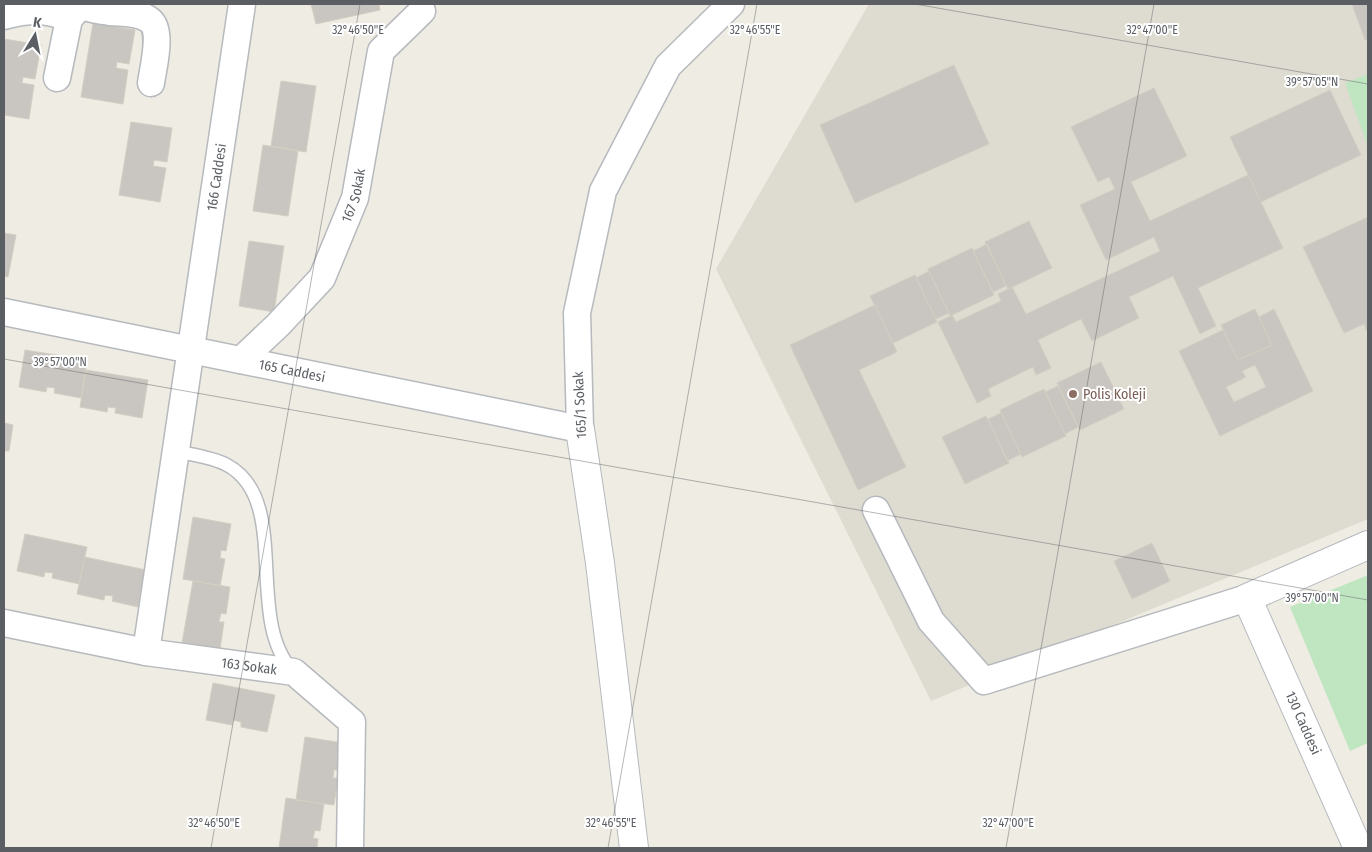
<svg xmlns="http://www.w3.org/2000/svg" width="1372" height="852" viewBox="0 0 1372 852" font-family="'Fira Sans Condensed',sans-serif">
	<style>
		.education { fill: #dedbd1 }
		.green { fill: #c0e5c1 }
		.building { fill: #c9c6c1; stroke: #d3cec2; fill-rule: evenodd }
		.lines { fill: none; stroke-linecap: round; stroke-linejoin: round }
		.service-casing { stroke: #b6b9bd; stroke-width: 15 }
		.minor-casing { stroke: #b6b9bd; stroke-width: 29 }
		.tertiary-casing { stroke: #b6b9bd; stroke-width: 30 }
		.service { stroke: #fff; stroke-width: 12 }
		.minor { stroke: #fff; stroke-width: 26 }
		.tertiary { stroke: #fff; stroke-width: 28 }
		.ticks { fill: none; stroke: #5b5f64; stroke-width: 1; stroke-opacity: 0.45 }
		.education-dot { fill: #8d6e63; stroke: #fff; stroke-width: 2 }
		.labels { text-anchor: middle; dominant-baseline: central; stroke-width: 4; stroke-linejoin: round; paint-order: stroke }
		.street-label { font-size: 14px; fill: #5b5f64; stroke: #fff }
		.education-label { font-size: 14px; fill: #785e54; stroke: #fff; text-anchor: start }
		.ticks-label { font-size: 12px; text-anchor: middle; fill: #5b5f64; stroke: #fff; stroke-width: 4; stroke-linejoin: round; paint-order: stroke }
	</style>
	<rect width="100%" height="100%" fill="#eeece3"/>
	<path class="education" d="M869,4H1368V519L931,701L716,269Z"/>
	<path class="green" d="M1368,74V147L1345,83Z
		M1368,575V743L1350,751L1290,607Z"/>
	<path class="building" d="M311,4H379L380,10L316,24Z
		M1352,4H1368V39L1365,40Z
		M93,23L135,30L129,64L117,62L116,68L128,70L123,104L81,97Z
		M4,39L41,45L35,79L23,77L22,83L34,85L29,119L4,115Z
		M954,65L989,144L855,203L820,125Z
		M281,81L316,86L306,152L271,146Z
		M1154,88L1187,156L1131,182L1150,221L1248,175L1283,248L1198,288L1216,326L1200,334L1173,276L1129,297L1139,318L1092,341L1081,319L1038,340L1051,368L1036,375L1033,367L988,389L991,396L977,403L938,322L952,315L956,322L1001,301L998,294L1012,287L1026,314L1160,251L1154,237L1106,260L1080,205L1115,189L1109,177L1098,182L1071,127Z
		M1330,90L1361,155L1261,202L1230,137Z
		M131,122L172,128L167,162L154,160L153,166L166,168L160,202L119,195Z
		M263,145L298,151L288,216L253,211Z
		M1368,217V334L1364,324L1344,333L1303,247Z
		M1029,221L1052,268L1008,289L985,242Z
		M4,233L16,235L8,277L4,276Z
		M249,241L284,246L274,312L239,306Z
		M987,244L1006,286L993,292L973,251Z
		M972,248L994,295L950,316L928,269Z
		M929,271L949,313L936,319L916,278Z
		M915,275L937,322L893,343L870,296Z
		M875,305L897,352L859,370L906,467L858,490L790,345Z
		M1255,309L1272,345L1238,360L1221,325Z
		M1274,309L1313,391L1220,436L1179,351L1223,330L1238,360L1272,345L1259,317ZM1255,365L1266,387L1234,402L1226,387L1246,377L1242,371Z
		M25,350L87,360L81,398L54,393L55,388L47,387L46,392L19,387Z
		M1101,362L1124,409L1080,430L1057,383Z
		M86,370L148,380L142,418L115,413L116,408L108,407L107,412L80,407Z
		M1058,386L1078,427L1065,434L1045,392Z
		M1044,389L1066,436L1022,457L1000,410Z
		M1001,413L1021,454L1007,461L988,419Z
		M986,416L1009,463L965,484L942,437Z
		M4,423L13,425L9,451H4Z
		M193,517L231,524L226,551L221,550L220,558L225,559L220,586L183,579Z
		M25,534L87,547L79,584L52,578L53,573L45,572L44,577L17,571Z
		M1152,543L1170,581L1132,599L1114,561Z
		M85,557L146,570L138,607L112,601L113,596L105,595L104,600L77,594Z
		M193,581L230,587L226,614L221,613L219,622H224L220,649L182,643Z
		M213,683L275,695L267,732L241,727V722L233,720L232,725L206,720Z
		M305,737L343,743L339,770H334L333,778H338L334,805L296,800Z
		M286,798L324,804L320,831L315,830L313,838L318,839L317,848H279Z"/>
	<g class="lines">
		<defs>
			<path id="service" d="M175,451C192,455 212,457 227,465C292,500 244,617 292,670"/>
			<g id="minor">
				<path d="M79,4C89,10 99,10 110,12C121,13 138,12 148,19C164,28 153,68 151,83"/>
				<path d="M4,16C27,10 47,8 69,19"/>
				<path d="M57,78L69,19L81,5"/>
				<path id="s1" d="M4,312L580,429L577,313L603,191L668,66L731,4"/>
				<path id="s2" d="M241,360L278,325L322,278L355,198L381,51L422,11"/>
				<path d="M876,510L931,621L984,681L1247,598"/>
				<path id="s3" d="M4,623L146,652L294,672L352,722L350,848"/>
				<path id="s4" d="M146,652L242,4"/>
			</g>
			<path id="tertiary" d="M580,429L600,563L634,848
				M1358,848L1247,598L1368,545"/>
		</defs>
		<use href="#service" class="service-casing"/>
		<use href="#minor" class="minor-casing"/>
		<use href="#tertiary" class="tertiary-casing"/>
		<use href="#service" class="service"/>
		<use href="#minor" class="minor"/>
		<use href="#tertiary" class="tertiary"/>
	</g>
	<path class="ticks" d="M915,4L1368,84M4,359L1368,600M211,848L360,4M608,848L757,4M1006,848L1154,4"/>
	<circle class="education-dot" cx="1073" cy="394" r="5"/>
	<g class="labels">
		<g class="street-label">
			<text stroke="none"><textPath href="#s4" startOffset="480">166 Caddesi</textPath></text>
			<text stroke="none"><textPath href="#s2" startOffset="204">167 Sokak</textPath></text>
			<text stroke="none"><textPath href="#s1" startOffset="294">165 Caddesi</textPath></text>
			<text transform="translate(580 405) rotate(-93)">165/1 Sokak</text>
			<text stroke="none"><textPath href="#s3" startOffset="249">163 Sokak</textPath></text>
			<text transform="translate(1303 723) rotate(66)">130 Caddesi</text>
		</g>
		<g class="education-label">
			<text x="1083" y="394">Polis Koleji</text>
		</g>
	</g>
	<g class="ticks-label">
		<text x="358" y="34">32°46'50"E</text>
		<text x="755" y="34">32°46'55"E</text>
		<text x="1152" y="34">32°47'00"E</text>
		<text x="1312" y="86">39°57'05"N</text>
		<text x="60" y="366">39°57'00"N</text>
		<text x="1312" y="602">39°57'00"N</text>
		<text x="214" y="827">32°46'50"E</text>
		<text x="611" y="827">32°46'55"E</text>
		<text x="1008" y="827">32°47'00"E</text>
	</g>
	<rect width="1372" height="852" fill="none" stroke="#5b5f64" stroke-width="10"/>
	<g transform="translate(35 35) rotate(10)" stroke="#ffffff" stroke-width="4" paint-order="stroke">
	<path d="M0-4L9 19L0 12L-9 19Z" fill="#5b5f64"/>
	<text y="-8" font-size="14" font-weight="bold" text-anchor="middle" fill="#5b5f64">K</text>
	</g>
</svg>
